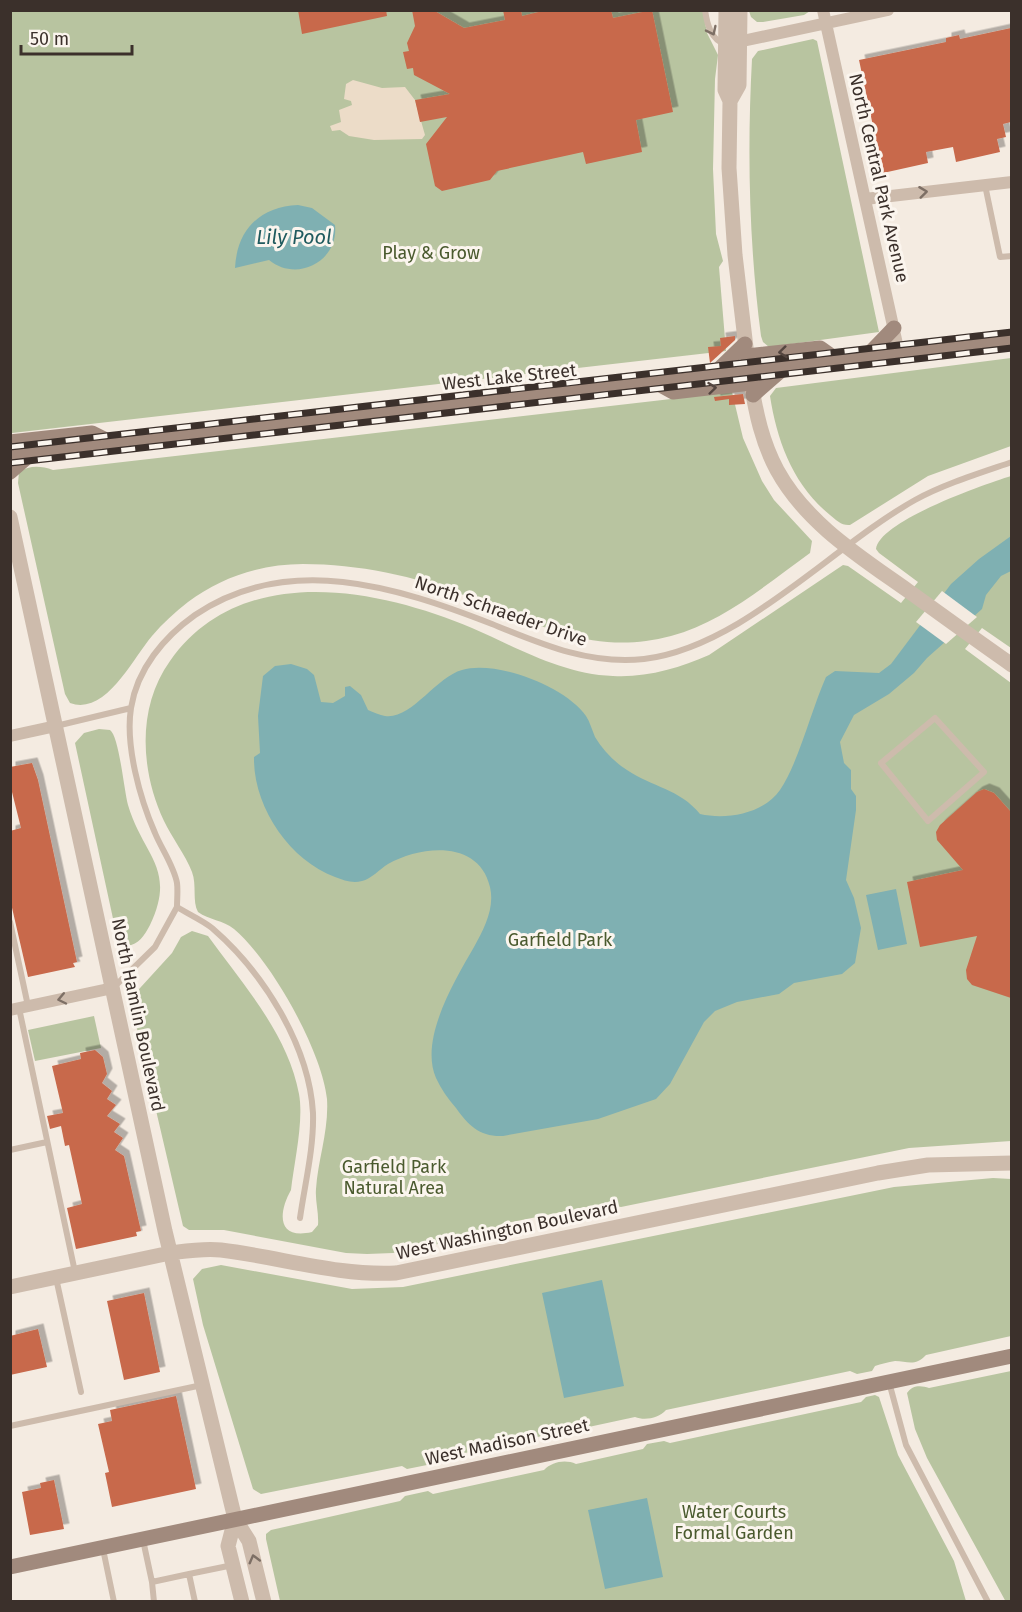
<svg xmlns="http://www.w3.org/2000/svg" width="1022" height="1612" viewBox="0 0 1022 1612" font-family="'Fira Sans',sans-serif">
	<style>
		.green { fill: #b8c4a0 }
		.plaza { fill: #ecdcc8 }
		.water { fill: #7fb0b2 }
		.pier { fill: #f4ebe1 }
		.building { fill: #c8694b; filter: url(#shadow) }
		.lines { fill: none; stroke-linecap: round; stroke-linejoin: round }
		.service { stroke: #cdbbac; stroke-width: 6 }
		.minor { stroke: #cdbbac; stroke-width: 12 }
		.tertiary { stroke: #cdbbac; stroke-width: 15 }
		.secondary { stroke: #a18a7d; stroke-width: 15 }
		.rail-casing { stroke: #3b302b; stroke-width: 7 }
		.rail { stroke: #fbf5ee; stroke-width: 4.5; stroke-dasharray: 14; stroke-linecap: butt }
		.oneway { stroke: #7d6f65 }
		.oneway2 { stroke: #544640 }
		.labels { text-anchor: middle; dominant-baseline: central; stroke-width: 6; stroke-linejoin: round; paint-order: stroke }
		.street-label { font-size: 18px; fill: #3b302b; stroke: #fbf5ee }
		.park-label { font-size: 18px; fill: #4a5a2e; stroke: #fbf5ee }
		.water-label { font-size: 20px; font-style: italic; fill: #1f5a5e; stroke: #fbf5ee }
	</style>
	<defs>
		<filter id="shadow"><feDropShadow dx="5.5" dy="-5.5" stdDeviation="0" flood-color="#0004"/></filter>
	</defs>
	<rect width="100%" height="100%" fill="#f4ebe1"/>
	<path class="green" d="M11,11H703L707,33L718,55L715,79L713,169L716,234L723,261L719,267L726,351L12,433Z
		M749,11V10L810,11L804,15L763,22H757L751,17Z
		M813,39L817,41L879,332L769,347L763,342L761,336C749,244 747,152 752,59L758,51Z
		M1011,358V446L928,476L850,525C842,526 836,520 830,515C793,485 777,441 770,396L776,388Z
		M732,392L743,438L762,481L774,500L812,541L810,553C767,584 723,622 671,636C592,657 537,623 466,596C415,576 358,564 303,564C261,564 221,577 188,602C175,612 163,623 152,636C133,658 106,716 70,703L65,694L18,483L19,472C30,465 41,466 53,470Z
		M1011,476V648L982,628L965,649L1011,683V1141L909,1148L621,1207L602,1204L507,1223L498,1232L393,1253L367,1254L346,1253L224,1230H189L183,1226L130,999L172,953L181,937L192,931L208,936C242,983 288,1034 299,1094C304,1121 294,1163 291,1190C278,1213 277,1240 312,1232L318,1225C319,1213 315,1201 316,1189C318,1159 329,1130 327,1099C322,1051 271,960 234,929C223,920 209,920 198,912C192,901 197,885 192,872C185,854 172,838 164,821C140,770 137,707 170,661C240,562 375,587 472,628C518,648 562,674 613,676C645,678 680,668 709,655L843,565L848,566L901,603L918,582L879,553L876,549C879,521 985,484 1011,476Z
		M99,729L110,730C119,736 124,790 128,805C143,856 177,868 150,925C144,936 139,944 127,946L117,937L75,743L84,733Z
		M94,1016L101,1048L35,1061L28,1030Z
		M993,1178L1011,1179V1336L926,1355C915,1367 907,1361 895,1361C888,1362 881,1364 875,1366L872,1371L857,1374L850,1371L666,1410C659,1418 645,1421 635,1417L570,1431C562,1438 552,1440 542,1436L438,1459L432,1464L407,1469L402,1466L261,1494L253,1489L203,1325L193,1279L202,1269L221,1265L352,1289L403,1287L894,1187Z
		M1011,1371L1012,1601L1006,1602L927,1458L915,1429L907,1393C912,1385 921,1385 929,1388Z
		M875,1395L879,1397L898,1455L954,1561L966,1601H280L266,1539V1534L271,1530L400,1501L405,1496L428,1491L433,1494L544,1470C552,1462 565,1459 576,1464L643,1449L647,1444L664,1441L670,1443L861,1402L866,1397Z"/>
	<path class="plaza" d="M353,80L382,88L405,87L415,100L425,135L422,139L374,140L349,136L340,130L332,131L330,126L341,122L339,110L352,105L351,101L344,99L346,84Z"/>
	<path class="water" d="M298,205L312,208L335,225C339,261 297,283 269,260L235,268C237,230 259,207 298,205Z
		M1011,536V571L1001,576L986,595L982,609L927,658L914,673L889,694L854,715L840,742L844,763L851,770V789L856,796V810L846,880L854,898L861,928L855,963L842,974L794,983L779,994L737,1002L715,1011L704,1022L670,1084L656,1099L598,1119L503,1136C480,1137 469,1126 456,1108C448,1099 441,1089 436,1078C419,1039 455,980 474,947C484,929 495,908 490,887C479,840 422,845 388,864C380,869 371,879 362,881C352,884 344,880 335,877C289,860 253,806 254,757L260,753L258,716L263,676L275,666L291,664L307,669L314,675L321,702L333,703L345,696V687L350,686L361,695L368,710C373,712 380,715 385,716C411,720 436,677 462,670C496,660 565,686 586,716C590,722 592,730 595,737C603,750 614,762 627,770C652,787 680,789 700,814C726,820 763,814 780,790C798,764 812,708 826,677L835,671L879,673L891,664L951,584L979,559Z
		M896,889L907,944L878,950L866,895Z
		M602,1280L624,1386L564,1398L542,1293Z
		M647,1498L663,1577L605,1589L588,1510Z"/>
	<path class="pier" d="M942,591L977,617L946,644L916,622Z"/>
	<path class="building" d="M298,10H386L387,16L302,34Z
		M412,10H433L464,28L505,20L503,10H521L522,16L547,10H611L613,18L652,10L673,112L636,120L642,152L586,164L583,152L497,171L490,180L442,191L435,186L426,144L447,117L420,122L415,100L450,94L414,75L413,68L407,69L403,52L409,51L407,43L415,26Z
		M1011,28V122L1003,124L1006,137L997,139L1000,152L956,162L953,147L926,152L928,163L883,173L859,60L946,42V38L959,35L960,39Z
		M735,336V340L710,363L708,347L721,346L720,338Z
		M743,394L745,404L729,405V399L715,401L714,397Z
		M32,763L38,780L77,962L73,963L75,967L28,977L10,899V831L21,828L10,784V767Z
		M984,789L994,793L1011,812V998L972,985L967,979L966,970L977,936L920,947L907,882L963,870L937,840L936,832L940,825L977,792Z
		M95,1050L103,1057L107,1074L102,1083L112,1091L107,1099L116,1105L107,1116L120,1124L114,1132L123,1138L115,1150L124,1156L141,1231L136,1232L137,1236L76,1249L67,1208L82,1204L69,1145L65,1146L61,1126L50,1129L47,1116L63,1113L52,1066L81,1059L80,1053Z
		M144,1293L160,1372L124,1380L107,1301Z
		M38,1329L47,1367L10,1375V1336Z
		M176,1396L196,1489L112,1507L105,1473L109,1472L98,1424L112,1421L110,1410Z
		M54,1480L64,1529L30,1535L22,1492L41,1488L40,1483Z"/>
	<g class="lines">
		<path class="service" d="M705,10C707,24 711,40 725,44
			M985,185L1000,257L1012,256
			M935,718L984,772L928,821L881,763Z
			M56,726L131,708
			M10,922L28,1006
			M113,988L155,947L177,907
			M19,1008L75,1272
			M10,1150L47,1142
			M300,1218C305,1183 314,1148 313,1113C309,1045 263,972 212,928C202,920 188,914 177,907C177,899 178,890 177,883C174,866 161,848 155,833C140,799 125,745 131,708C137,669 164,637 195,615C288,552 397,587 492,624C541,644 589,665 644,659C742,647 831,547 915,500C944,484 980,473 1012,462
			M56,1278L81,1392
			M889,1382L906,1445L988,1602
			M10,1426L202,1385
			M143,1540L152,1582L154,1602
			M103,1549L114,1602
			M189,1574L233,1565
			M152,1582L189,1574L195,1602"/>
		<path class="minor" d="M823,10L899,353
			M733,43L888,10
			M865,199L1012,182
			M10,736L56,726
			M10,1010L113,988"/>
		<path class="tertiary" d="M726,10L725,90L730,101
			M740,10L739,85L730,101L729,168L735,255L747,356
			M751,383C756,413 762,442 777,470C806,523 859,556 907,590C942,615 976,640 1012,665
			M10,517L165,1231L235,1519L249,1541L264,1602
			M10,1287L170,1253C186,1251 204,1248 221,1250C280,1257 337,1276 396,1273L878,1173L928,1165L1012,1163
			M235,1519L228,1546L242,1602"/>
		<path class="secondary" d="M747,356L820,348L837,360
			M866,357L894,328
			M714,374L745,344
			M653,381L673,392L751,383
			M753,395L786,366
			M10,442L92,433L110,442
			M10,453L1012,340
			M10,472L34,451
			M10,1567L1012,1356"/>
		<defs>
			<path id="rail" d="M10,447L1012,332
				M10,463L1012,348"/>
		</defs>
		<use href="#rail" class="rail-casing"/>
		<use href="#rail" class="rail"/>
	</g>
	<defs><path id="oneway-chevron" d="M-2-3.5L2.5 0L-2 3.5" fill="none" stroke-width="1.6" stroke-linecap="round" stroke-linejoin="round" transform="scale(1.5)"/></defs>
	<g class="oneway">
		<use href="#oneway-chevron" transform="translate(712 31) rotate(64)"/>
		<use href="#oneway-chevron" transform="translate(923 192) rotate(-7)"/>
		<use href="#oneway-chevron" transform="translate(62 999) rotate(168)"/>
		<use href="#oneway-chevron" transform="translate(254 1559) rotate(-105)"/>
	</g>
	<g class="oneway2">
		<use href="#oneway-chevron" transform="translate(783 352) rotate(174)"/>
		<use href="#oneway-chevron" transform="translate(712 388) rotate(-6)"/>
	</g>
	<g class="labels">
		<g class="street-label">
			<text transform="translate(879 178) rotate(77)">North Central Park Avenue</text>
			<text transform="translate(509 377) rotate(-6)">West Lake Street</text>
			<text transform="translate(501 611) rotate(19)">North Schraeder Drive</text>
			<text transform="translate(138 1015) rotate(78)">North Hamlin Boulevard</text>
			<text transform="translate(507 1230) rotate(-12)">West Washington Boulevard</text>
			<text transform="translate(507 1442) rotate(-12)">West Madison Street</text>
		</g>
		<g class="park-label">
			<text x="431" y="253">Play &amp; Grow</text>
			<text x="560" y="940">Garfield Park</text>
			<text x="394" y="1167">Garfield Park<tspan x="394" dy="21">Natural Area</tspan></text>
			<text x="734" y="1512">Water Courts<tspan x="734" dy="21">Formal Garden</tspan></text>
		</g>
		<g class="water-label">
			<text x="294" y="237">Lily Pool</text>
		</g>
	</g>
	<rect width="1022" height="1612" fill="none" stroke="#3b302b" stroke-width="24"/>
	<path d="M21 45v9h111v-9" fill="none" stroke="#3b302b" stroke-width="3"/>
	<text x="30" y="45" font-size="18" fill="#3b302b" stroke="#fbf5ee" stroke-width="4.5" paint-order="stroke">50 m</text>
</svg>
